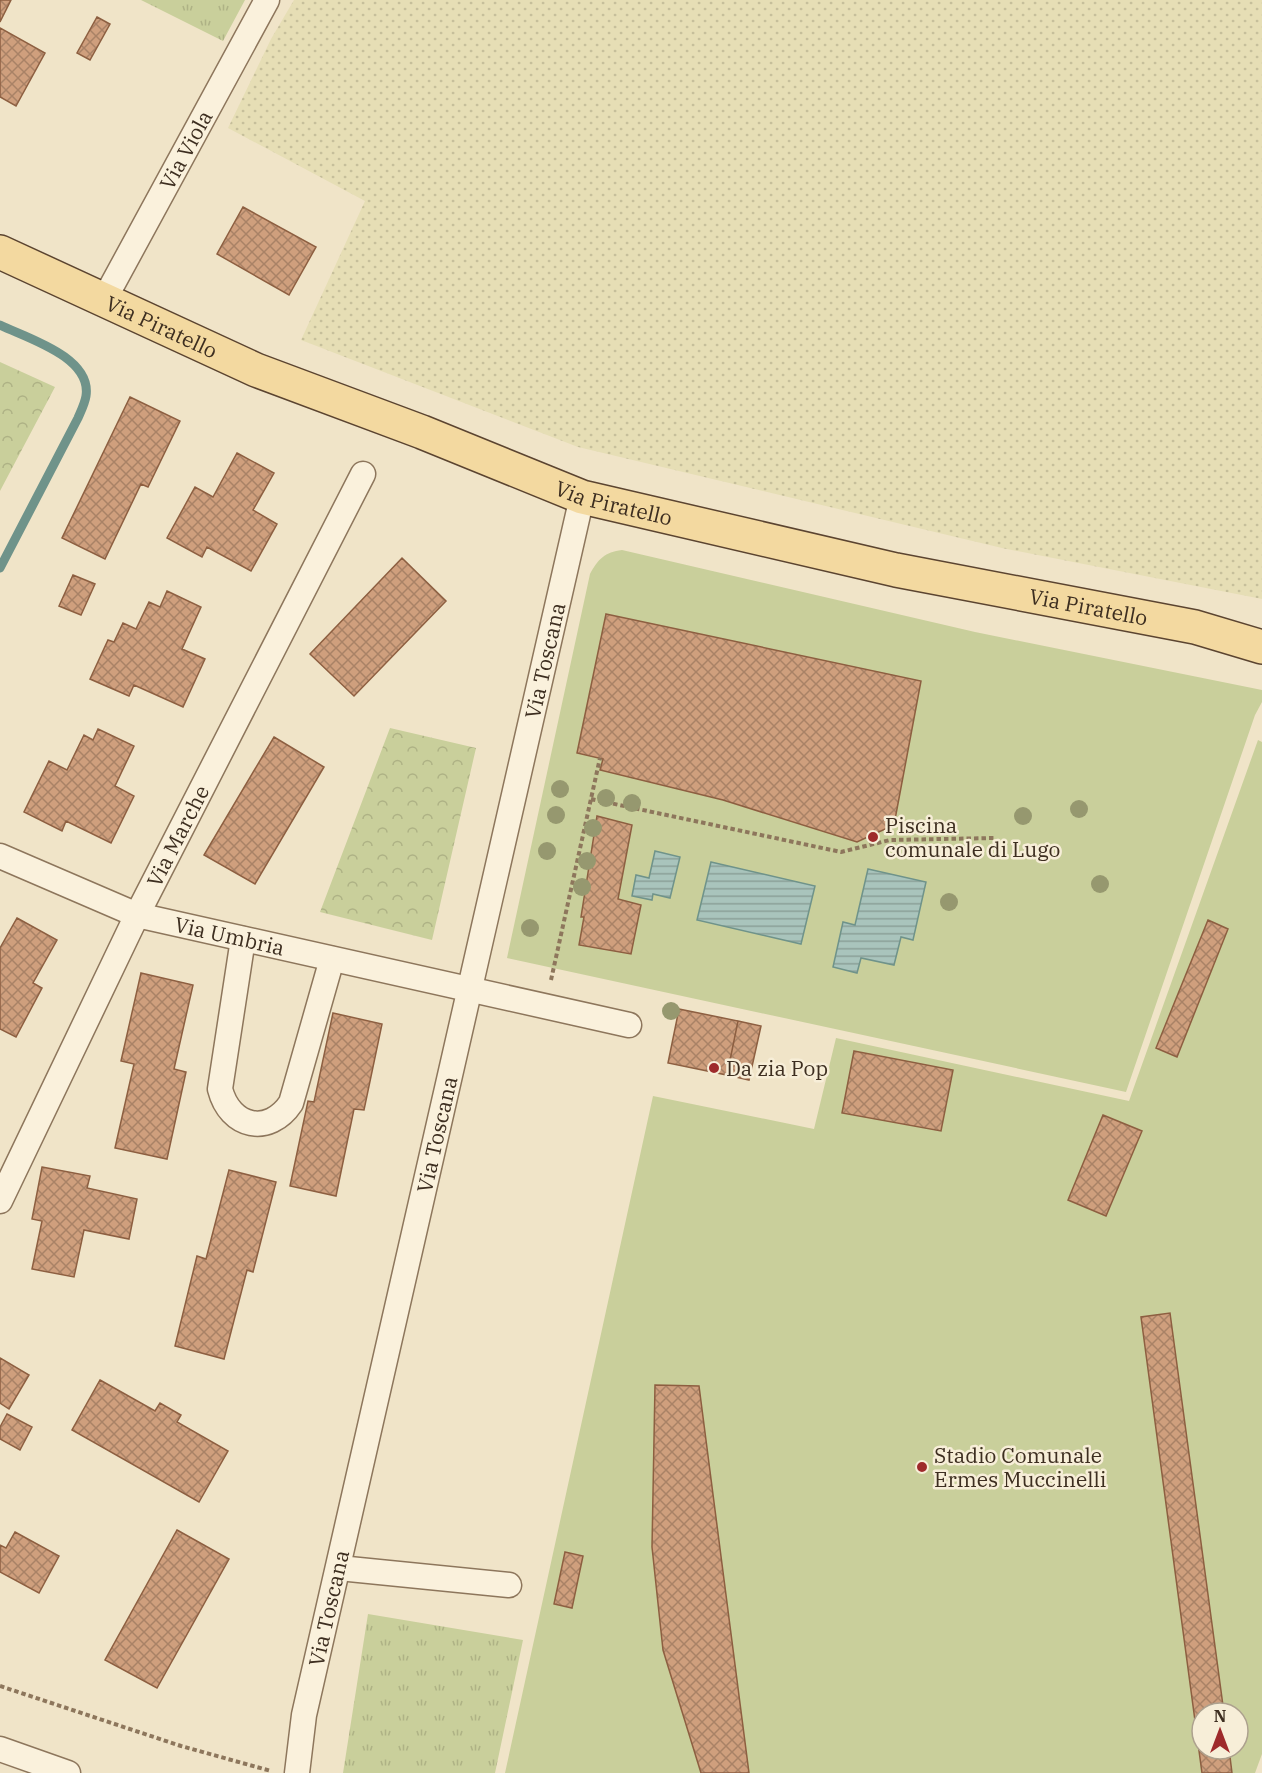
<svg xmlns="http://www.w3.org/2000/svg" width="1262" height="1773" viewBox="0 0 1262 1773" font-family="'IBM Plex Serif',serif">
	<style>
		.farmland { fill: url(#farmland-dots) }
		.grass { fill: url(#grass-tufts) }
		.forest { fill: url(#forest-crowns) }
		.garden { fill: #c9cf9b; fill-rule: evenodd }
		.water { fill: url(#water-rules); stroke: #6f938a; stroke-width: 1.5 }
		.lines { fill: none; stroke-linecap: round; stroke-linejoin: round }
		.stream { stroke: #6f938a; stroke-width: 9 }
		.building { fill: url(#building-cross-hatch); stroke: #8d5f41; stroke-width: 1.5 }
		.street-casing { stroke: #8d765c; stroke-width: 27 }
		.primary-casing { stroke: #5b4430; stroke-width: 36 }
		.path { stroke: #8d765c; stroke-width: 4; stroke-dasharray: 4.5 3; stroke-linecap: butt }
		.street { stroke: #faf1dc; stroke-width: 24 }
		.primary { stroke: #f3d9a0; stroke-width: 33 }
		.tree { fill: #96986f }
		.poi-dot { fill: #9e2a2b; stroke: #f7eed8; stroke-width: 2 }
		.labels { text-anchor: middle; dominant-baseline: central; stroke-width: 5; stroke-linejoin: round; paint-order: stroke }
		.street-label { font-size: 21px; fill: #3d2e20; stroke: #f7eed8 }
		.poi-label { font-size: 21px; fill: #3d2e20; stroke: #f7eed8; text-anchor: start }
	</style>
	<defs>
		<pattern id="farmland-dots" width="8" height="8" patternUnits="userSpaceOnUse" patternTransform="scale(1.5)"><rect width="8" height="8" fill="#e6deb5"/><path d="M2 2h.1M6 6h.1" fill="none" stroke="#c6bf9b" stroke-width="1.8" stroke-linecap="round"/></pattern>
		<pattern id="grass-tufts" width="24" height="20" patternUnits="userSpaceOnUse" patternTransform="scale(1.5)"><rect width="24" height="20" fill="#c9cf9b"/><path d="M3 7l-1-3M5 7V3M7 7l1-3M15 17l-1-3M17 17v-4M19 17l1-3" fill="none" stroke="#aeb285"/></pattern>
		<pattern id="forest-crowns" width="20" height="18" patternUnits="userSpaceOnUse" patternTransform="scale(1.5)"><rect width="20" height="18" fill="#c9cf9b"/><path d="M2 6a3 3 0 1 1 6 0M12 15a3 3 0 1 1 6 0" fill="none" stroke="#aeb285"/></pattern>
		<pattern id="water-rules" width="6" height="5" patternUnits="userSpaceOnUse" patternTransform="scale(1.5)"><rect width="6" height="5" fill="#a9c4bc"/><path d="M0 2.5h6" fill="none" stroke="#8ba098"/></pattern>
		<pattern id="building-cross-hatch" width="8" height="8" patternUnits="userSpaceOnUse" patternTransform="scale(1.5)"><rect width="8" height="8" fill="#cf9f7d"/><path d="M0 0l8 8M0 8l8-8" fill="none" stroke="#a98266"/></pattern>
	</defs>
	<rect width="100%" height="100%" fill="#f0e4c8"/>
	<path class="farmland" d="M294,0H1262V599L1002,548L578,447L301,340L365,201L228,128L271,39Z"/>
	<path class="grass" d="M141,0H245L223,41Z
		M368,1614L523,1640L495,1773H343Z"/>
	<path class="forest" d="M0,362L55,387L0,491Z
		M390,728L476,748L432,940L320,912Z"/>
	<path class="garden" d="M622,550L975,632L1262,690V702L1255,715L1126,1092L507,958L590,574C598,559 605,552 622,550Z
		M1258,740L1262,742V1754L1255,1773H505L653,1096L814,1129L836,1038L1129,1101ZM1202,1713H1238V1749H1202Z"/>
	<path class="water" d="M655,851L680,857L670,898L653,894L652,900L632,896L636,875L649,878Z
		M711,862L815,886L801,944L697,920Z
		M868,869L926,882L913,940L901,937L894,965L861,958L857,973L833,967L843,922L855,925Z"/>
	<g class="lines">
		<path class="stream" d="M0,325C27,338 92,357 86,396C85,403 81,411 78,418L0,568"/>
	</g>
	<path class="building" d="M0,0H11L0,22Z
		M97,17L110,24L90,60L77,53Z
		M0,28L45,53L16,106L0,97Z
		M243,207L316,247L289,295L217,254Z
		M130,397L180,421L148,487L141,484L105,559L62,538Z
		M237,453L274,473L253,510L277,524L251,571L207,547L202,557L167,538L195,487L213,497Z
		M402,558L446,601L354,696L310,654Z
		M73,575L95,584L81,615L59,606Z
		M167,591L201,607L182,649L205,659L183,707L134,685L129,696L90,679L108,640L114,642L123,623L136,629L149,602L160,607Z
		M606,614L921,681L894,825L857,842L723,800L600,770L603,759L577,753Z
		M98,729L134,746L115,786L134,796L111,843L66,821L62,831L24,812L49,761L67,770L84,735L93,740Z
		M274,737L324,767L255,884L204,855Z
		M597,816L632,825L618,899L641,905L631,954L579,945L584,917H581Z
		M17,918L57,940L33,983L42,988L16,1037L0,1029V948Z
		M1208,920L1228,929L1177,1057L1156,1048Z
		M141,973L193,985L174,1069L186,1072L167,1159L115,1148L134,1064L121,1061Z
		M679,1009L738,1021L727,1075L668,1063Z
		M333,1013L382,1024L364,1110L354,1109L336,1196L290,1186L308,1101L314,1102Z
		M738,1021L761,1026L749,1080L727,1075Z
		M854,1051L953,1070L941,1131L842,1113Z
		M1103,1115L1142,1131L1106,1216L1068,1200Z
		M42,1167L90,1176L87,1188L137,1199L129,1239L84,1230L74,1277L32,1269L42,1221L32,1219Z
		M229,1170L276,1182L253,1272L247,1270L224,1359L175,1346L197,1256L206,1259Z
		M1170,1313L1224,1713H1202V1749H1229L1232,1773H1202L1141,1317Z
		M0,1358L29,1375L9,1409L0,1403Z
		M100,1380L155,1411L160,1403L181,1415L177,1422L228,1451L199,1502L72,1430Z
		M655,1385L699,1386L749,1773H701L663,1650L652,1547Z
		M7,1414L32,1427L20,1450L0,1439V1427Z
		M177,1530L229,1559L157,1688L105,1660Z
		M15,1532L59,1556L39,1593L0,1572V1545L6,1548Z
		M565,1552L583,1556L572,1608L554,1604Z"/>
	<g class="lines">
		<defs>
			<g id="street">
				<path id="s1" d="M104,300L267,0"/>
				<path id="s2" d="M0,856L137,915L629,1025"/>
				<path d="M243,939L220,1089C230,1128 269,1136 291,1103L332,959"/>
				<path id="s3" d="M0,1201L137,915L363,474"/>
				<path d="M339,1568L509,1585"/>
				<path d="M0,1749L68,1773"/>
				<path id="s4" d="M297,1773L304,1715L582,497"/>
			</g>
			<g id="primary">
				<path id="s5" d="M0,252L256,370L422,432L582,497L896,570L1195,627L1262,647"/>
			</g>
		</defs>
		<use href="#street" class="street-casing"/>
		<use href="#primary" class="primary-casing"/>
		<path class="path" d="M591,799L841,852L890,840L994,838
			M551,980L600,758
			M0,1686L181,1746L271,1771"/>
		<use href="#street" class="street"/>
		<use href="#primary" class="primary"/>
	</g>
	<g class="tree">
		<circle cx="560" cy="789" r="9"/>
		<circle cx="606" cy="798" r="9"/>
		<circle cx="632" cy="803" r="9"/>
		<circle cx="1079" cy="809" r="9"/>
		<circle cx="556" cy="815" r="9"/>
		<circle cx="1023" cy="816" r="9"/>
		<circle cx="593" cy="828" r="9"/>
		<circle cx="547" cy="851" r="9"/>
		<circle cx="587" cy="861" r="9"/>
		<circle cx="1100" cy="884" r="9"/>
		<circle cx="582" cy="887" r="9"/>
		<circle cx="949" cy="902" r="9"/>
		<circle cx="530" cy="928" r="9"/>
		<circle cx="671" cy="1011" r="9"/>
	</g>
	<g class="poi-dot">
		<circle cx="873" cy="837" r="6"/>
		<circle cx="714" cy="1068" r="6"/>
		<circle cx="922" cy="1467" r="6"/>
	</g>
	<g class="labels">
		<g class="street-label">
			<text stroke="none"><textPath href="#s1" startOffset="171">Via Viola</textPath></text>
			<text stroke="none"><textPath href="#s5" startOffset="178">Via Piratello</textPath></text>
			<text stroke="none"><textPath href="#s5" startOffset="664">Via Piratello</textPath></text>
			<text stroke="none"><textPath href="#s5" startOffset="1150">Via Piratello</textPath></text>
			<text stroke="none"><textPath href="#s4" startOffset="1140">Via Toscana</textPath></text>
			<text stroke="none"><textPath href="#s3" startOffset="406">Via Marche</textPath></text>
			<text stroke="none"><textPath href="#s2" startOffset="244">Via Umbria</textPath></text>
			<text stroke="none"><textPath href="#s4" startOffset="654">Via Toscana</textPath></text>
			<text stroke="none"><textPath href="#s4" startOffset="168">Via Toscana</textPath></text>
		</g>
		<g class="poi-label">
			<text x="885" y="825">Piscina<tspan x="885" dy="24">comunale di Lugo</tspan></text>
			<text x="726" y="1068">Da zia Pop</text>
			<text x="934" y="1455">Stadio Comunale<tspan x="934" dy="24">Ermes Muccinelli</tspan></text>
		</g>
	</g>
	<g transform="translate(1220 1731)"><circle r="28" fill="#f7eed8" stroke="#ada18e" stroke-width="1.5"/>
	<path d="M0-4.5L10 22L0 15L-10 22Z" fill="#9e2a2b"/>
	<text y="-9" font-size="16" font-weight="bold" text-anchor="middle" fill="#3d2e20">N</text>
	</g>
</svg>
